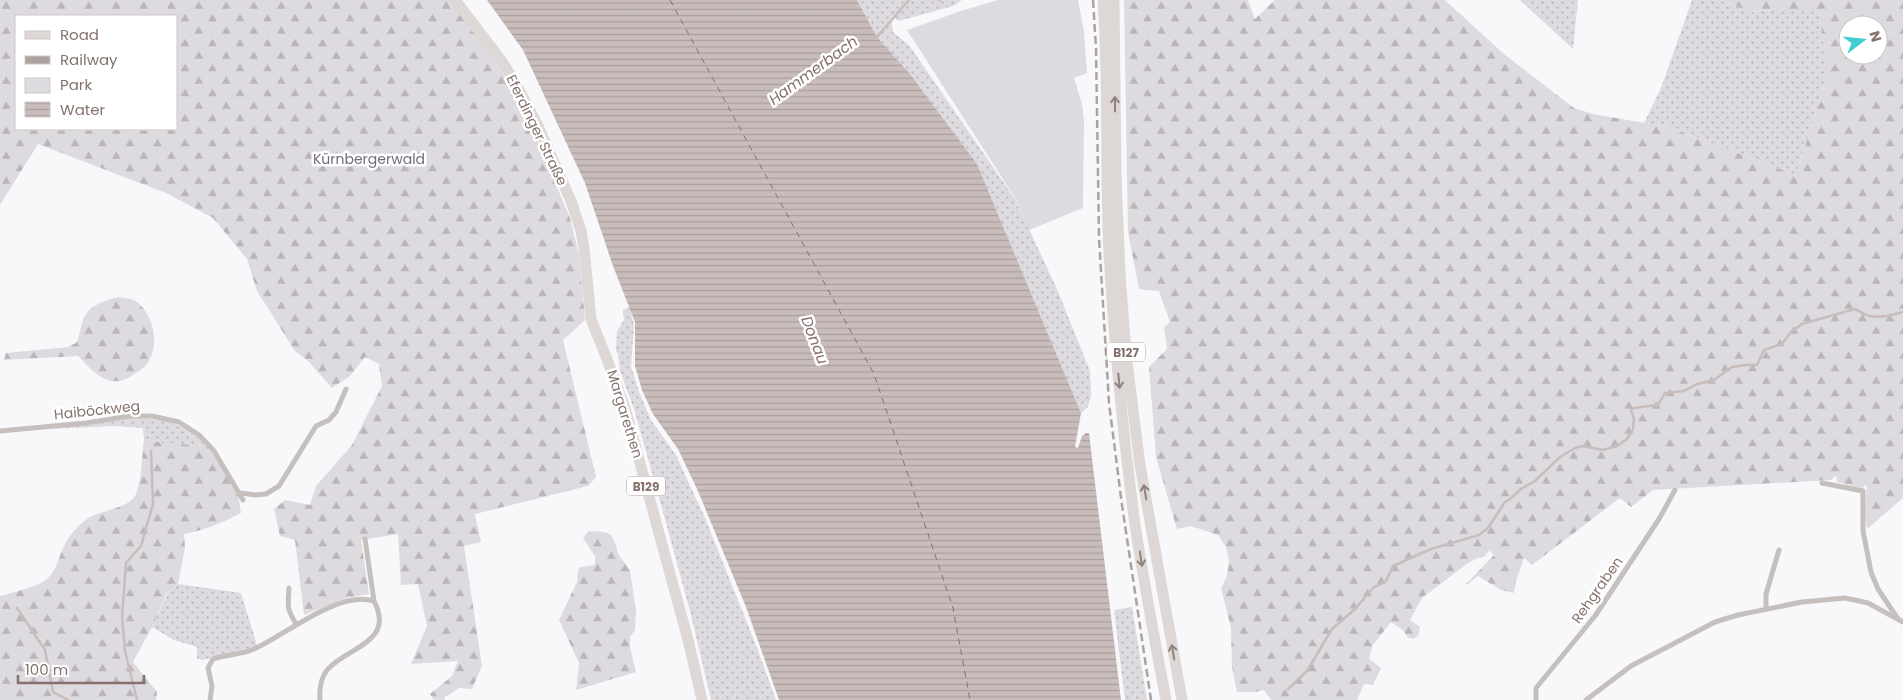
<svg xmlns="http://www.w3.org/2000/svg" width="1903" height="700" viewBox="0 0 1903 700" font-family="Poppins,sans-serif">
	<style>
		.grass { fill: url(#grass-dots) }
		.forest { fill: url(#forest-firs); fill-rule: evenodd }
		.park { fill: #dddae0 }
		.water { fill: url(#water-rules) }
		.lines { fill: none; stroke-linecap: round; stroke-linejoin: round }
		.stream { stroke: #c9bdbc; stroke-width: 2.5 }
		.ferry { stroke: #866f6e; stroke-width: 1; stroke-dasharray: 6 5; stroke-linecap: butt }
		.minor { stroke: #c5bfbd; stroke-width: 5 }
		.primary { stroke: #ddd8d6; stroke-width: 11 }
		.rail { stroke: #aba3a0; stroke-width: 2.5; stroke-dasharray: 8 4; stroke-linecap: butt }
		.oneway { stroke: #92817d }
		.labels { text-anchor: middle; dominant-baseline: central; stroke-width: 5; stroke-linejoin: round; paint-order: stroke }
		.shield { fill: #fff; stroke: #aa9c99; stroke-width: 1 }
		.shield-label { font-size: 12px; font-weight: bold; fill: #85726d }
		.street-label { font-size: 14px; fill: #85726d; stroke: #fff }
		.park-label { font-size: 14px; fill: #756b7d; stroke: #fff }
		.water-label { font-size: 15px; font-style: italic; fill: #866f6e; stroke: #fff }
	</style>
	<defs>
		<pattern id="grass-dots" width="8" height="8" patternUnits="userSpaceOnUse" patternTransform="scale(1.25)"><rect width="8" height="8" fill="#dddae0"/><path d="M2 2h.1M6 6h.1" fill="none" stroke="#b9b5ba" stroke-width="1.8" stroke-linecap="round"/></pattern>
		<pattern id="forest-firs" width="22" height="20" patternUnits="userSpaceOnUse" patternTransform="scale(1.25)"><rect width="22" height="20" fill="#dddae0"/><path d="M5 1l3.5 6h-7zM16 11l3.5 6h-7z" fill="#b9b5ba"/></pattern>
		<pattern id="water-rules" width="6" height="5" patternUnits="userSpaceOnUse" patternTransform="scale(1.25)"><rect width="6" height="5" fill="#c9bdbc"/><path d="M0 2.5h6" fill="none" stroke="#a99e9d"/></pattern>
	</defs>
	<rect width="100%" height="100%" fill="#f8f8fa"/>
	<path class="grass" d="M857,0H962L953,6L899,21L891,16L893,32L909,45L1015,199L1057,289L1090,371L1091,395L1088,407L1081,413L977,164L910,74L877,37Z
		M1520,0H1578L1573,49Z
		M1692,0H1722L1750,12L1779,8L1819,11L1828,73L1796,175L1668,127L1644,123L1661,88Z
		M630,307L634,326L631,366L639,392L651,420L676,455L705,518L756,645L776,700H711L690,611L658,494L634,409L620,371L618,353L616,352L617,331L624,320L623,310Z
		M130,418C179,417 197,430 223,468L198,445L163,443L144,439L143,428L115,426L48,429L87,425Z
		M178,584L241,593L257,645L253,648L202,660L197,658V647L174,640L152,627L167,595Z
		M1132,607L1147,700H1125L1114,610Z"/>
	<path class="forest" d="M0,0H451L472,25L522,104L570,218L579,254L585,320L563,340L596,477L588,486L475,514L481,542L464,546L482,666L472,689L459,688L444,698L445,700H434L430,694L452,676L458,661L411,664L427,626L418,584L401,585L398,534L361,540L369,594L346,598L304,615L295,540L280,536L274,509L285,500L310,505L316,486L352,445L382,386L379,364L365,357L350,376L332,388L308,361L295,351L257,291L247,259L213,218L166,193L38,144L0,205ZM16,16H176V129H16Z
		M1124,0H1248L1255,19L1275,0H1445L1504,54L1574,108L1593,114L1668,127L1796,175L1828,73L1819,12L1779,8L1750,12L1722,0H1903V498L1867,529L1865,509L1867,486L1865,485L1862,489L1837,482V477L1835,476L1831,480L1653,490L1631,507L1620,498L1532,565L1524,558L1516,581L1514,593L1501,590L1478,576L1468,584H1466L1494,555L1490,550L1484,557L1478,558L1468,563L1422,598L1410,620L1420,627L1418,636L1413,639L1407,637L1403,630L1391,622L1373,645L1369,659L1381,668L1373,685L1364,684L1357,700H1271L1264,690L1255,692H1237L1232,667L1231,628L1221,588L1227,576L1229,561L1226,547L1218,535L1191,526L1177,529L1156,457L1149,367L1167,349L1164,327L1170,322L1159,291L1139,289L1128,232ZM1848,25H1878V55H1848Z
		M119,297C123,298 129,298 134,300C154,312 161,347 146,365C143,369 137,372 133,375C128,379 119,382 112,381C98,379 87,365 78,356L4,360L6,353L68,347L76,343C80,336 80,328 83,320C88,306 105,300 119,297Z
		M144,439L163,443L198,445L210,454L223,468L238,494L241,513C222,523 205,530 184,534L185,548L178,584L166,595L152,627L133,662L157,692L156,700H0V596C11,593 40,586 47,579C58,569 59,554 66,542C71,533 79,525 87,519C100,510 127,509 135,496C142,484 142,454 144,439Z
		M589,531L604,532L611,535L616,545L618,554L630,570L636,611L635,630L630,637V647L636,672L576,690L579,663L559,620L577,582L578,570L581,567L595,565V556L583,538Z"/>
	<path class="park" d="M998,0H1078L1084,32L1087,73L1074,78L1082,104L1084,120L1083,208L1029,230L1015,198L907,30L961,11Z"/>
	<path class="water" d="M487,0H857L877,37L910,74L977,164L1081,413L1075,447L1078,448L1082,436L1086,433H1089L1121,700H779L746,607L698,491L678,449L653,414L642,390L635,366V322L613,266L585,183L523,50Z"/>
	<g class="lines">
		<path class="stream" d="M939,0H940
			M876,38L909,0
			M17,608L45,650L53,692L68,700
			M1288,689L1307,671L1332,629L1355,609L1373,588L1386,581L1393,566L1431,549L1479,535L1488,528L1505,502L1510,499L1521,489L1535,481L1560,457L1575,448L1583,446L1603,450L1617,446L1627,439L1633,429L1634,419L1631,410L1634,408L1658,405L1665,393L1684,391L1697,384L1714,380L1732,367L1746,365H1757L1764,350L1782,344L1791,332L1802,324L1855,309C1860,311 1865,315 1870,316C1882,318 1891,315 1903,312
			M137,700L125,651L122,617L126,563L141,546L153,504L151,451"/>
		<path class="ferry" d="M670,0L874,374L953,608L970,700"/>
		<path class="minor" d="M0,431L86,423L130,416H152L179,422L199,435L214,451L243,500
			M1822,483L1863,491V531L1871,572L1878,589L1898,619
			M241,493L255,495L266,494L279,486L316,426L329,420L336,412L346,389
			M289,588C288,607 286,607 296,624
			M1766,609V594L1779,550
			M210,700L212,686L208,668L213,659C227,654 241,655 254,649C286,635 338,590 374,601L365,539
			M320,700C319,689 321,675 330,667C350,647 395,641 374,601
			M1536,700V688L1595,616L1659,519L1675,490
			M1586,700L1631,666L1715,622L1738,615L1802,602L1845,598L1868,603L1903,622"/>
		<path class="primary" d="M455,0L501,60L515,82L537,124L571,201L581,231L584,248L591,319L612,372L625,408L688,640L702,700
			M1103,0C1109,84 1105,169 1109,253C1114,344 1123,435 1135,525C1144,583 1155,642 1166,700
			M1114,0L1116,177L1120,273L1126,354L1140,465L1182,700"/>
		<path class="rail" d="M1093,0L1096,48L1099,238L1109,403L1122,505L1151,700"/>
	</g>
	<defs><path id="oneway-shaft" d="M-6 0H5M1.5-3L5.5 0L1.5 3" fill="none" stroke-width="1.6" stroke-linecap="round" stroke-linejoin="round" transform="scale(1.25)"/></defs>
	<g class="oneway">
		<use href="#oneway-shaft" transform="translate(1115 104) rotate(-90)"/>
		<use href="#oneway-shaft" transform="translate(1119 381) rotate(84)"/>
		<use href="#oneway-shaft" transform="translate(1145 492) rotate(-100)"/>
		<use href="#oneway-shaft" transform="translate(1141 559) rotate(81)"/>
		<use href="#oneway-shaft" transform="translate(1173 652) rotate(-100)"/>
	</g>
	<g class="labels">
		<g class="shield">
			<rect x="1107" y="342.5" width="38" height="19" rx="4"/>
			<rect x="627" y="476.5" width="38" height="19" rx="4"/>
		</g>
		<g class="shield-label">
			<text x="1126" y="352">B127</text>
			<text x="646" y="486">B129</text>
		</g>
		<g class="street-label">
			<text transform="translate(537 130) rotate(64)">Eferdinger Straße</text>
			<text transform="translate(97 410) rotate(-6)">Haiböckweg</text>
			<text transform="translate(625 414) rotate(73)">Margarethen</text>
			<text transform="translate(1597 590) rotate(-55)">Rehgraben</text>
		</g>
		<g class="park-label">
			<text x="369" y="159">Kürnbergerwald</text>
		</g>
		<g class="water-label">
			<text transform="translate(813 70) rotate(-36)">Hammerbach</text>
			<text transform="translate(815 340) rotate(69)">Donau</text>
		</g>
	</g>
	<rect x="15" y="15" width="162" height="115" fill="#ffffff" stroke="#cec7c5"/>
	<rect x="25" y="31" width="25" height="8" fill="#ddd8d6" stroke="#cec7c5"/>
	<text x="60" y="40" font-size="15" fill="#85726d">Road</text>
	<rect x="25" y="56" width="25" height="8" fill="#aba3a0" stroke="#cec7c5"/>
	<text x="60" y="65" font-size="15" fill="#85726d">Railway</text>
	<rect x="25" y="78" width="25" height="15" fill="#dddae0" stroke="#cec7c5"/>
	<text x="60" y="90" font-size="15" fill="#85726d">Park</text>
	<rect x="25" y="102" width="25" height="15" fill="url(#water-rules)" stroke="#cec7c5"/>
	<text x="60" y="115" font-size="15" fill="#85726d">Water</text>
	<g transform="translate(1863 40) rotate(74)"><circle r="24" fill="#ffffff" stroke="#cec7c5"/>
	<path d="M0-4L9 19L0 12L-9 19Z" fill="#43cdcf"/>
	<text y="-8" font-size="14" font-weight="bold" text-anchor="middle" fill="#85726d">N</text>
	</g>
	<path d="M18 675v8h126v-8" fill="none" stroke="#85726d" stroke-width="2.5"/>
	<text x="25" y="675" font-size="15" fill="#85726d" stroke="#ffffff" stroke-width="4" paint-order="stroke">100 m</text>
</svg>
